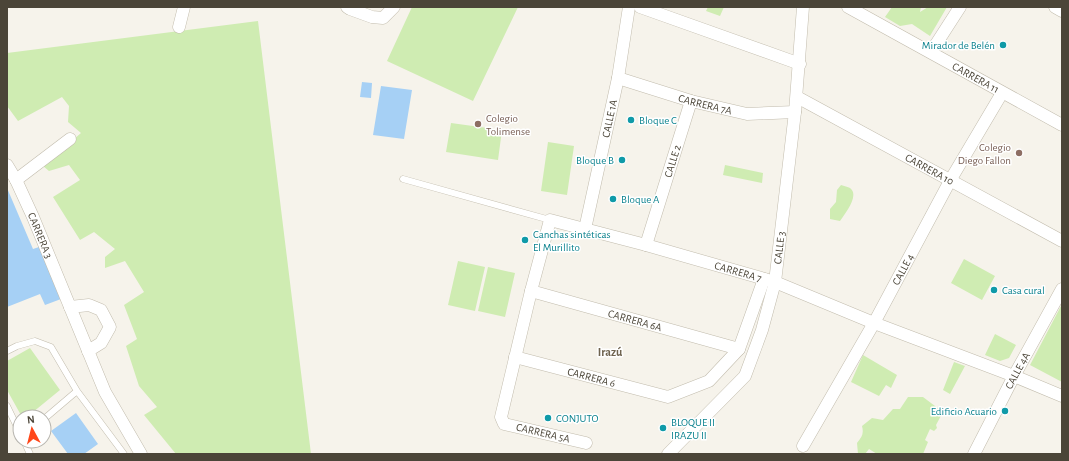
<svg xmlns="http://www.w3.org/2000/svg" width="1069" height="461" viewBox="0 0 1069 461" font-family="'Alegreya Sans',sans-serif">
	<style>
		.green { fill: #cfecb2 }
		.water { fill: #a6d0f5 }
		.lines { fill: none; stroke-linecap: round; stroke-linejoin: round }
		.lane-casing { stroke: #c2bcad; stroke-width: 7 }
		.street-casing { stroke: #c2bcad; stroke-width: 13 }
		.lane { stroke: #fff; stroke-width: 6 }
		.street { stroke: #fff; stroke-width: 12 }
		.culture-dot { fill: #0f9aa8; stroke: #fff; stroke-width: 1.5 }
		.education-dot { fill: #8d6e63; stroke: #fff; stroke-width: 1.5 }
		.labels { text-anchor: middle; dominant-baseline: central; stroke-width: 3; stroke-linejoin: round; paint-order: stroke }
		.culture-label { font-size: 11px; fill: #0d838f; stroke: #fff; text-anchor: start }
		.street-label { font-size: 11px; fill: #4b4538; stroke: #fff }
		.education-label { font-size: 11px; fill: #785e54; stroke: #fff; text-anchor: start }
		.neighbourhood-label { font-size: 12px; font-weight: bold; fill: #6f634f; stroke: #fff }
	</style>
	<rect width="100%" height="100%" fill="#f6f3eb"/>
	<path class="green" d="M412,7H518L473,101L387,61Z
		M708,7H724L720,16L706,11Z
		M892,7H921L920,12L928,7H947L930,36L912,24L900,26L885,17Z
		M258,21L311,454H176L144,415L157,407L139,386L126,346L137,339L124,305L144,292L125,261L105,268V257L115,249L94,232L80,240L53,197L80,180L69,165L49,171L43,166L81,133L68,122L69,106L62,97L18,121L7,106V53Z
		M451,123L502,130L498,160L446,152Z
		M548,142L574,146L567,195L541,191Z
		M725,165L763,173L762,183L723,175Z
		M841,185C844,186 848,187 850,188C860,195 845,214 840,221L830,219V209L836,202L837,190Z
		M964,259L995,276L982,300L951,283Z
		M458,261L485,267L475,311L448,305Z
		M488,267L515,273L505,317L478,311Z
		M1062,304V382L1030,365Z
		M995,334L1016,345L1009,358L1000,361L985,355Z
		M30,348L60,390L27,417H22L7,390V361Z
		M863,355L897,375L891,388L886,385L879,396L851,382Z
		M954,362L965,366L950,394L943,390Z
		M908,397H923L943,412L936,425L937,428L934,431L930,429L925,440L928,442L923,454H877L869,449L865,454H858L857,443C862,437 864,434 862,426L872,418L883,420L893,409H900Z"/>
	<path class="water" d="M362,82L372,83L371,98L360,97Z
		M381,86L412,90L404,139L373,135Z
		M7,188L33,249L39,247L61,299L45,305L40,294L7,307Z
		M76,413L98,444L84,454H68L51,431Z"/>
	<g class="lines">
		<defs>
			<path id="lane" d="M403,179L550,220
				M7,351L17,346L35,341L51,347L77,391L124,454
				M7,406L20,433
				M44,419L77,391
				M24,441L30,454"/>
			<g id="street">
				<path d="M347,7L350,9L372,17L383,18L394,7"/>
				<path d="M640,7L800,64"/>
				<path id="s1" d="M848,7L1062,125"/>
				<path d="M1055,7L1062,11"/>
				<path d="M179,27L184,7"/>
				<path d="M931,52L960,7"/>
				<path id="s2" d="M618,78L691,101L747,114L795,112"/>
				<path id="s3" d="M797,97L1062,241"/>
				<path id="s4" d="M7,165L16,180L33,217L105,392L141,454"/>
				<path d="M16,180L70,139"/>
				<path id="s5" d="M585,229L618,78L629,7"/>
				<path id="s6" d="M646,245L691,101"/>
				<path id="s7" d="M531,291L739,349"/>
				<path d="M70,307L89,305L101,310L110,327L101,343L88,351"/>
				<path id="s8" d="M515,357L668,397L709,381L739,349L764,279"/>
				<path id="s9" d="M586,443L504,424L501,417L531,291L550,220L646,245L775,282L874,323L1014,376L1062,396"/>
				<path id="s10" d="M803,446L874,323L951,179L1002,93"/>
				<path id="s11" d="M668,454L745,376L762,330L775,282L795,112L803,7"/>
				<path id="s12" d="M974,454L1014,376L1062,289"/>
			</g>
		</defs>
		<use href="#lane" class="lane-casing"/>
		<use href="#street" class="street-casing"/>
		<use href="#lane" class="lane"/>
		<use href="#street" class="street"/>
	</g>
	<g class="culture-dot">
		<circle cx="1003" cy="45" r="4"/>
		<circle cx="631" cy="120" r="4"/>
		<circle cx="622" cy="160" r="4"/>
		<circle cx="613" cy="199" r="4"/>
		<circle cx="525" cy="240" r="4"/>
		<circle cx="994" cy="290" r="4"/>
		<circle cx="1005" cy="411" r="4"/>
		<circle cx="548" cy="418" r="4"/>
		<circle cx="663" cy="428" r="4"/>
	</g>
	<g class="education-dot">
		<circle cx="478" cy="124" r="4"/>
		<circle cx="1019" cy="153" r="4"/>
	</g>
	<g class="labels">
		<g class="culture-label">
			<text x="995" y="45" text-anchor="end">Mirador de Belén</text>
			<text x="639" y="120">Bloque C</text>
			<text x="614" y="160" text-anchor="end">Bloque B</text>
			<text x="621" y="199">Bloque A</text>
			<text x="533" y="234">Canchas sintéticas<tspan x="533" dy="13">El Murillito</tspan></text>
			<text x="1002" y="290">Casa cural</text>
			<text x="997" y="411" text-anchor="end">Edificio Acuario</text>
			<text x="556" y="418">CONJUTO</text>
			<text x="671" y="422">BLOQUE II<tspan x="671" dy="13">IRAZU II</tspan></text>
		</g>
		<g class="street-label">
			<text stroke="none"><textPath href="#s1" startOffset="146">CARRERA 11</textPath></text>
			<text stroke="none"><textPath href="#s2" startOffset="91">CARRERA 7A</textPath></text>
			<text stroke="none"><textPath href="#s5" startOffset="113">CALLE 1A</textPath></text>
			<text stroke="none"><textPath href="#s6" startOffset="88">CALLE 2</textPath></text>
			<text stroke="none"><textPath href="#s3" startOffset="151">CARRERA 10</textPath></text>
			<text stroke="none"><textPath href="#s4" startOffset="78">CARRERA 3</textPath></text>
			<text stroke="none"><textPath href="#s11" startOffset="243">CALLE 3</textPath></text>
			<text stroke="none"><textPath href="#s10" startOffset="203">CALLE 4</textPath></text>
			<text stroke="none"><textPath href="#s9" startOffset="490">CARRERA 7</textPath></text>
			<text stroke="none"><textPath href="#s7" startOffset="108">CARRERA 6A</textPath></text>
			<text stroke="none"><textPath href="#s12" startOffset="94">CALLE 4A</textPath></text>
			<text stroke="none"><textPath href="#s8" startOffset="79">CARRERA 6</textPath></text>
			<text transform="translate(543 433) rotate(13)">CARRERA 5A</text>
		</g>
		<g class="education-label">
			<text x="486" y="118">Colegio<tspan x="486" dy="13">Tolimense</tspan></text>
			<text x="1011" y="147" text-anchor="end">Colegio<tspan x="1011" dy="13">Diego Fallon</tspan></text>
		</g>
		<g class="neighbourhood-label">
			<text x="610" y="352">Irazú</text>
		</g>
	</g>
	<rect width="1069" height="461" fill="none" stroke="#4b4538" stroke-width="16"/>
	<g transform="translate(32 429) rotate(353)"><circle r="19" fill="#ffffff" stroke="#b7b5af"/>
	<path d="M0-3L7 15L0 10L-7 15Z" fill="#ff4719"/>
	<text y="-6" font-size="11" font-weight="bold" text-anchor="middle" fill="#4b4538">N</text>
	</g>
</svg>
